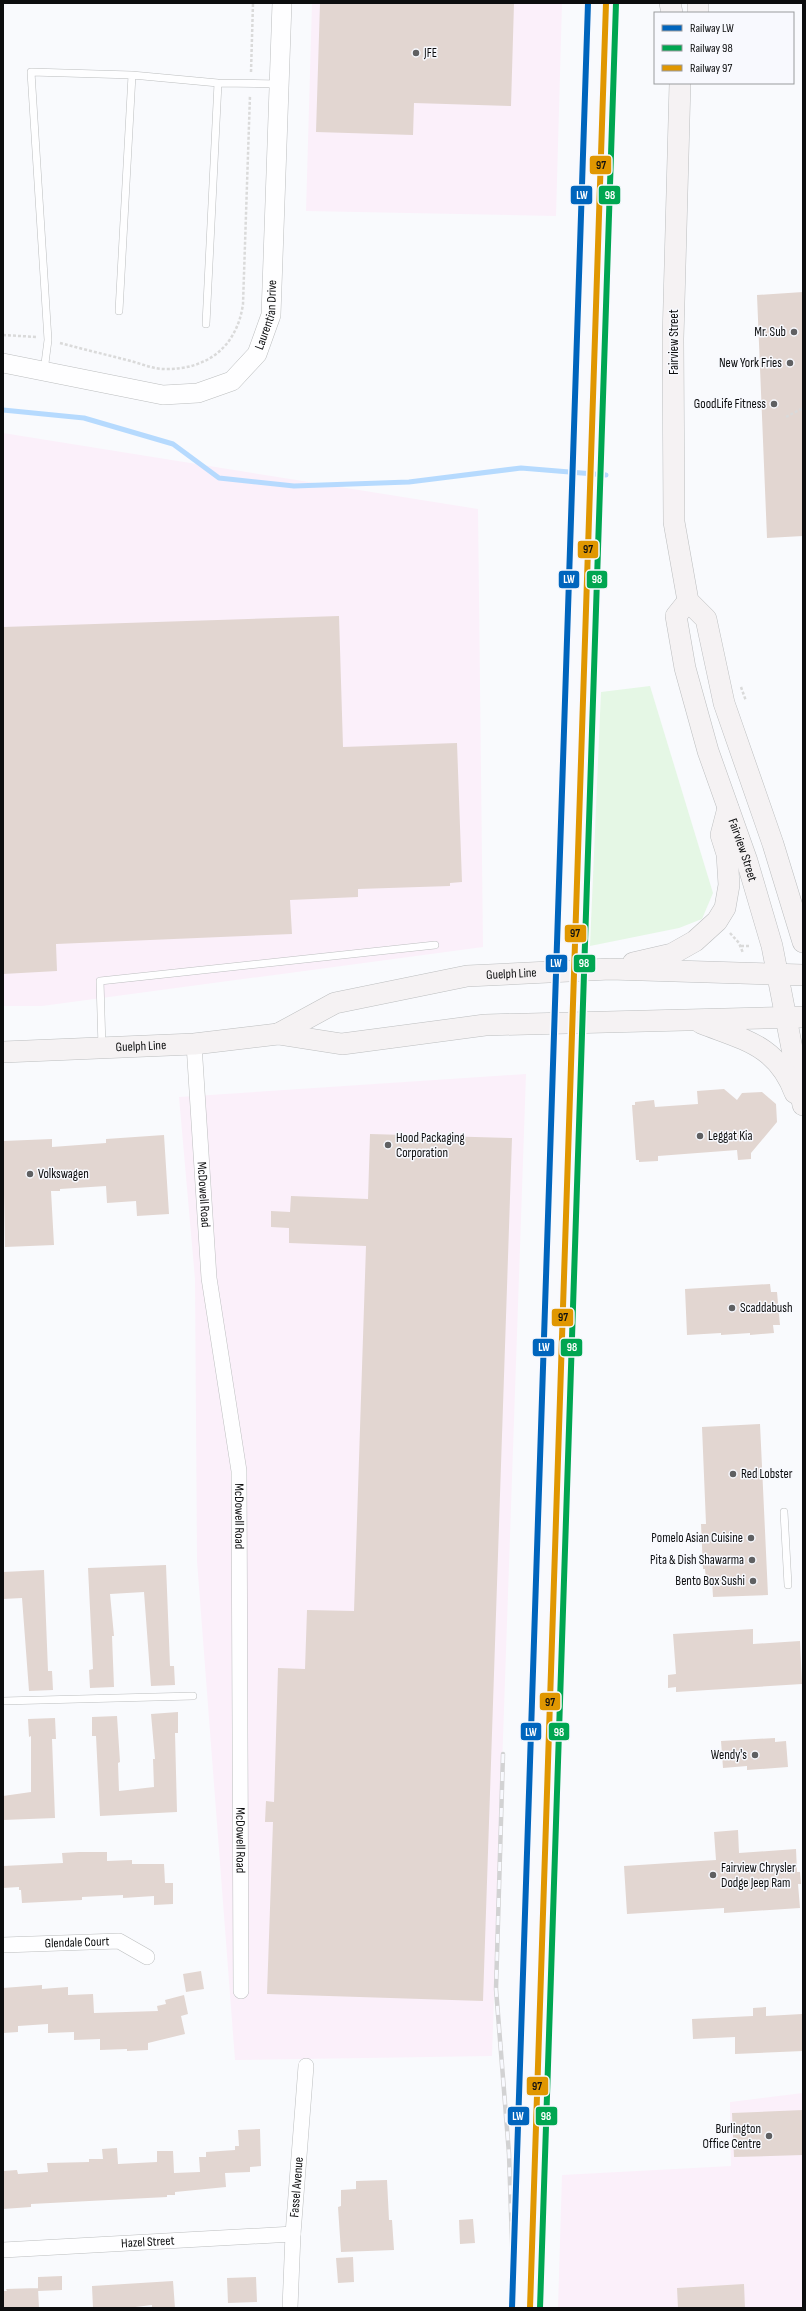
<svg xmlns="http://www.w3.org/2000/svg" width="806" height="2311" viewBox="0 0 806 2311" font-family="'Sofia Sans Condensed',sans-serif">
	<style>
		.industrial { fill: #fbf0fa }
		.green { fill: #e5f7e5 }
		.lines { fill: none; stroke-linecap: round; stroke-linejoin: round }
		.stream { stroke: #b6dafe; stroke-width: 5 }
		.building { fill: #e2d6d1 }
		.service-casing { stroke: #bcbebf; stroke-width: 8 }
		.minor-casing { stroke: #bcbebf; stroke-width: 16 }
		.tertiary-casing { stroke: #bcbebf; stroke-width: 20 }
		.secondary-casing { stroke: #bcbebf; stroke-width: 22 }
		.path { stroke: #dadada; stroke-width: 2.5; stroke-dasharray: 3 2; stroke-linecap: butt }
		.service { stroke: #fefeff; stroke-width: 7 }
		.minor { stroke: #fefeff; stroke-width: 15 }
		.tertiary { stroke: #fefeff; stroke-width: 19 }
		.secondary { stroke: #f5f2f3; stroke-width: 21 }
		.rail-casing { stroke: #d2d2d3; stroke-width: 4.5 }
		.rail { stroke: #f8f9fe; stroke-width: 3; stroke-dasharray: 9; stroke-linecap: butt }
		.rail-1-casing { stroke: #f8f9fe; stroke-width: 9 }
		.rail-2-casing { stroke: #f8f9fe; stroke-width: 9 }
		.rail-3-casing { stroke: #f8f9fe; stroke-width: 9 }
		.rail-1 { stroke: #0065bd; stroke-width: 6 }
		.rail-2 { stroke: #00a651; stroke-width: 6 }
		.rail-3 { stroke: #e09701; stroke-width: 6 }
		.poi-dot { fill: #5f6062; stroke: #f8f9fe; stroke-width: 1.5 }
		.labels { text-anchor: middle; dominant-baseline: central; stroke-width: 3; stroke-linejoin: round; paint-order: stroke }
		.poi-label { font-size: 13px; fill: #0c0d0e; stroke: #f8f9fe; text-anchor: end }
		.street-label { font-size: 13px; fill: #0c0d0e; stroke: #f8f9fe }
		.line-badge { stroke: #f8f9fe; stroke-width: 1.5 }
		.badge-label { font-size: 11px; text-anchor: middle; font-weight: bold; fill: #fff }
		.pale-badge-label { font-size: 11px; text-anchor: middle; font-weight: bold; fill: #111 }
	</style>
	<rect width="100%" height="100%" fill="#f9fafd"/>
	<path class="industrial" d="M312,3H562L556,216L306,211Z
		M3,433L478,509L483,947L42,1006H3Z
		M526,1074L492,2056L235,2060L197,1561L195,1279L179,1097Z
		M803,2093V2308H558L562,2175L731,2166L730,2102Z"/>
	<path class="green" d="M650,686L713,893L702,919L679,928L590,946L601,692Z"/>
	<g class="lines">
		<path class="stream" d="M3,410L84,418L173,444L219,478L294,486L409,482L521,468L606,475"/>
	</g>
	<path class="building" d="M320,3H514L511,106L414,103L413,135L316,132Z
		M803,292V536L767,538L757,295Z
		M339,616L343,747L457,743L462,882L450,883V886L358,889V897L290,900L292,934L56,944L57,971L3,974V627Z
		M724,1089L737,1100L742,1093L762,1092L776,1104L777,1122L751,1153V1159L738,1160L737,1150L658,1156V1161L639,1162V1160H636L632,1105H635V1102L654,1100L655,1107L698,1104L697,1091Z
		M370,1134L512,1138L483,2001L267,1994L273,1822H265L266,1801L274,1802L278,1668L305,1669L307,1610L354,1611L366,1246L289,1243V1228L271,1227V1211L290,1212L291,1196L368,1199Z
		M164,1135L169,1214L137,1216L136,1201L107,1203L106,1186L60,1189V1191H51L54,1245L5,1247L3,1141L52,1139V1147L106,1143V1139Z
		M770,1284L771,1292H777L780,1325H773L774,1333L750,1335V1333L721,1335V1333L687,1335L685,1289Z
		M760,1424L768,1595L713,1597L712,1580H706L705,1569H703L701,1524H706L702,1427Z
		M166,1565L170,1666H174L175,1685L151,1686L144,1592L110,1594L114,1636H112L114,1687L90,1688L89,1670L93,1669L88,1568Z
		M44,1570L48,1671H52L53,1690L29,1691L22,1598L3,1599V1572Z
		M753,1629V1644L800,1641L802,1684L676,1692V1687L668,1688V1675L676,1674L673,1634Z
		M178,1712V1733H175L177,1812L100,1816L96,1736H92V1717L117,1716L120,1762L118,1763L119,1791L154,1787L153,1759H155L151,1714Z
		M55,1718L56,1739H52L55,1818L3,1820V1796L31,1792V1736L29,1737L28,1719Z
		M775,1738V1742L786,1741L788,1767L747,1770V1766L723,1768L721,1741Z
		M738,1830L739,1853L796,1849L797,1872H800L801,1884H798L800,1908L724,1913V1908L627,1914L624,1866L716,1860L714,1832Z
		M79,1852H107V1861L132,1860V1864H164L165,1883H173V1904L154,1905V1896L123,1898V1895L82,1897V1900L22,1903L21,1890H19V1887L3,1888V1866L63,1863L62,1853Z
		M201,1971L204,1989L186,1992L183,1974Z
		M42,1985V1989L68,1987V1995L93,1994L94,2013L158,2011L157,2006L166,2004L165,2000L184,1995L188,2014L181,2016L185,2034L148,2043V2050L127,2051V2049L100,2050V2039L74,2040V2032L48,2033V2024L18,2026V2032L3,2033V1988Z
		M766,2007V2016L802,2014L803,2051L735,2054V2037L693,2039L692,2019L753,2016V2008Z
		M803,2110V2155L734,2157L732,2113Z
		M260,2129L261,2166L250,2167V2172L225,2173L226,2187L175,2192V2195H167V2197L31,2204V2207L3,2209V2171L17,2170L18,2174L48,2172L47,2163L89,2162V2159H103L102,2149L117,2148L118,2164L157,2162V2151H173L174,2173L200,2172L199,2157H206V2152L235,2150V2146H239L238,2130Z
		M387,2180L389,2220H392L394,2250L341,2252L338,2207L341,2206V2190L356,2189V2181Z
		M473,2219L475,2243L460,2244L459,2220Z
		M353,2257L354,2282L338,2283L336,2258Z
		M62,2276V2290L38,2291V2277Z
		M256,2277L257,2302L228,2303L227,2278Z
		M173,2281L175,2308H152V2305L127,2308H93L92,2286Z
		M744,2284L745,2308H678L677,2288Z
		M38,2288L39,2308H4L3,2291H7L6,2289Z"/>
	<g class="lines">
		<defs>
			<path id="service" d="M119,311L132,75
				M206,324L218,83
				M44,371L48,340L31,72L132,75L218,83L279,84
				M102,1047L100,981L435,945
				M784,1512L788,1585
				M3,1701L193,1696"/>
			<g id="minor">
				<path id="s1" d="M194,1044L209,1278L239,1471L241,1991"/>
				<path id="s2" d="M3,1945L119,1941L147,1957"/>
				<path id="s3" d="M3,2250L293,2234"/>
				<path id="s4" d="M290,2308L293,2234L306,2066"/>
			</g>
			<g id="tertiary">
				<path id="s5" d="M3,363L163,395L198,393L232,381L257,354L271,315L282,3"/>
			</g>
			<g id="secondary">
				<path d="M670,3L672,13"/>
				<path d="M698,13V3"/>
				<path d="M680,83L673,339L674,522L688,601L706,619L724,703L773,844L803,942"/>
				<path id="s6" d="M688,601L676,616L685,668L708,751L747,861L772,946L803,1105"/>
				<path d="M633,963L672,954L695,941L717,921L725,908L729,885L727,854L721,835L728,808"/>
				<path d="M701,1023C744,1040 777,1045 795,1093"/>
				<path id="s7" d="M278,1034L335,1003L467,976L610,969L803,975"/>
				<path id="s8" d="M3,1052L194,1044L278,1034L342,1044L485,1025L803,1017"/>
			</g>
		</defs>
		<use href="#service" class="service-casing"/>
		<use href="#minor" class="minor-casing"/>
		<use href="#tertiary" class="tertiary-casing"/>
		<use href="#secondary" class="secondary-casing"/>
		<path class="path" d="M251,72L253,3
			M3,335L37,337
			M60,343C83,349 107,355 131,361C142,364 153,369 164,369C207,370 237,347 243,304L250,95
			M786,417L803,408
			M741,687L746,701
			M730,933L739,943L743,953
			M741,946H750"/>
		<use href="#service" class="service"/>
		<use href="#minor" class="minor"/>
		<use href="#tertiary" class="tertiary"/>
		<use href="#secondary" class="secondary"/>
		<defs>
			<path id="rail" d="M503,1754L496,1989L509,2154L513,2271"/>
		</defs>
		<use href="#rail" class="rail-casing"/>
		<use href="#rail" class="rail"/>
		<defs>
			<path id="rail-1" d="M512,2308L588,3"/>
			<path id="rail-2" d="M540,2308L616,3"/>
			<path id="rail-3" d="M530,2308L606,3"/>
		</defs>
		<use href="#rail-1" class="rail-1-casing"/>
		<use href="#rail-2" class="rail-2-casing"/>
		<use href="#rail-3" class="rail-3-casing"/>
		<use href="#rail-1" class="rail-1"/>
		<use href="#rail-2" class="rail-2"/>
		<use href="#rail-3" class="rail-3"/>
	</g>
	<g class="poi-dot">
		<circle cx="416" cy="53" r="4"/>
		<circle cx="794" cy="332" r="4"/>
		<circle cx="790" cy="363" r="4"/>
		<circle cx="774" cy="404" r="4"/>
		<circle cx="700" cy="1136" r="4"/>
		<circle cx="388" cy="1145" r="4"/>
		<circle cx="30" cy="1174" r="4"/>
		<circle cx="732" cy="1308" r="4"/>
		<circle cx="733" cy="1474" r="4"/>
		<circle cx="751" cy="1538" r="4"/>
		<circle cx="752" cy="1560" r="4"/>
		<circle cx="753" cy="1581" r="4"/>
		<circle cx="755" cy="1755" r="4"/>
		<circle cx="713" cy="1875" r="4"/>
		<circle cx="769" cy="2136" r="4"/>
	</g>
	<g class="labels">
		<g class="poi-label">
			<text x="424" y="53" text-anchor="start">JFE</text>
			<text x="786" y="332">Mr. Sub</text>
			<text x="782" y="363">New York Fries</text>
			<text x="766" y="404">GoodLife Fitness</text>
			<text x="708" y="1136" text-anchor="start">Leggat Kia</text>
			<text x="396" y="1138" text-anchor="start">Hood Packaging<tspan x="396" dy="15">Corporation</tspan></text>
			<text x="38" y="1174" text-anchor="start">Volkswagen</text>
			<text x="740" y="1308" text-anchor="start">Scaddabush</text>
			<text x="741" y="1474" text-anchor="start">Red Lobster</text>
			<text x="743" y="1538">Pomelo Asian Cuisine</text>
			<text x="744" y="1560">Pita &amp; Dish Shawarma</text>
			<text x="745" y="1581">Bento Box Sushi</text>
			<text x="747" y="1755">Wendy's</text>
			<text x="721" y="1868" text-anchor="start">Fairview Chrysler<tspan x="721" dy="15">Dodge Jeep Ram</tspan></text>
			<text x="761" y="2129">Burlington<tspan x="761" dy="15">Office Centre</tspan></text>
		</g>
		<g class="street-label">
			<text stroke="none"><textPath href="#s5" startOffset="312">Laurentian Drive</textPath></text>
			<text transform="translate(674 342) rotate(-90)">Fairview Street</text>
			<text stroke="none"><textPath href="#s6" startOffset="263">Fairview Street</textPath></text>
			<text stroke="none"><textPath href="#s7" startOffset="244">Guelph Line</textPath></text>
			<text stroke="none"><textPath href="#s8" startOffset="138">Guelph Line</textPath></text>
			<text stroke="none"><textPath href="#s1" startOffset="151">McDowell Road</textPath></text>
			<text stroke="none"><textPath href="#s1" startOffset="475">McDowell Road</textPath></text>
			<text stroke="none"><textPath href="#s1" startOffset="799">McDowell Road</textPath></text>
			<text stroke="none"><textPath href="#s2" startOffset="74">Glendale Court</textPath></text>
			<text stroke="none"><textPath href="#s4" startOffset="121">Fassel Avenue</textPath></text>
			<text stroke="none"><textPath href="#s3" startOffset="145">Hazel Street</textPath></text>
		</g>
	</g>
	<g class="line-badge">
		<rect x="589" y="155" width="23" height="20" rx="4" fill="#e09701"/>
		<rect x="570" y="185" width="23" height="20" rx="4" fill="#0065bd"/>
		<rect x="598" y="185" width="23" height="20" rx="4" fill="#00a651"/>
		<rect x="577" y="540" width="22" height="19" rx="4" fill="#e09701"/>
		<rect x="558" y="570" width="22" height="19" rx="4" fill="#0065bd"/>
		<rect x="586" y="570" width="22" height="19" rx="4" fill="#00a651"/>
		<rect x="564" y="924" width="23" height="19" rx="4" fill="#e09701"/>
		<rect x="545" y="954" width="23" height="19" rx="4" fill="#0065bd"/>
		<rect x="573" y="954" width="23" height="19" rx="4" fill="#00a651"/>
		<rect x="551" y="1308" width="23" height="19" rx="4" fill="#e09701"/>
		<rect x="532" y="1338" width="23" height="19" rx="4" fill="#0065bd"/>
		<rect x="560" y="1338" width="23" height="19" rx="4" fill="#00a651"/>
		<rect x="539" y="1692" width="22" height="19" rx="4" fill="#e09701"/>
		<rect x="520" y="1722" width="22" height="19" rx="4" fill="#0065bd"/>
		<rect x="548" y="1722" width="22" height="19" rx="4" fill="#00a651"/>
		<rect x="526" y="2076" width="23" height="20" rx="4" fill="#e09701"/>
		<rect x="507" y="2106" width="23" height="20" rx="4" fill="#0065bd"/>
		<rect x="535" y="2106" width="23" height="20" rx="4" fill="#00a651"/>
	</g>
	<g class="badge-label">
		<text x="582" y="199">LW</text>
		<text x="610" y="199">98</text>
		<text x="569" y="583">LW</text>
		<text x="597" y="583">98</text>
		<text x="556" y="967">LW</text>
		<text x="584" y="967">98</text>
		<text x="544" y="1351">LW</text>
		<text x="572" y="1351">98</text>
		<text x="531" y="1736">LW</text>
		<text x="559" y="1736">98</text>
		<text x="518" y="2120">LW</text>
		<text x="546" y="2120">98</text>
	</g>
	<g class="pale-badge-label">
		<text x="601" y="169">97</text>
		<text x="588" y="553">97</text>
		<text x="575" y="937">97</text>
		<text x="563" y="1321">97</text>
		<text x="550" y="1706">97</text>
		<text x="537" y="2090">97</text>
	</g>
	<rect width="806" height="2311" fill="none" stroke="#0c0d0e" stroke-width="8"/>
	<rect x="654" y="12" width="140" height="72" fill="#f8f9fe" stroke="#9a9b9e"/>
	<rect x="662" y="25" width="20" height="6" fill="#0065bd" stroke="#9a9b9e"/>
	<text x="690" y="32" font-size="12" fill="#0c0d0e">Railway LW</text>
	<rect x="662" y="45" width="20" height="6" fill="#00a651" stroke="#9a9b9e"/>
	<text x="690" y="52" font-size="12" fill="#0c0d0e">Railway 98</text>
	<rect x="662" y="65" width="20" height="6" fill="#e09701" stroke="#9a9b9e"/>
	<text x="690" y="72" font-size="12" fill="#0c0d0e">Railway 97</text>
</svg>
